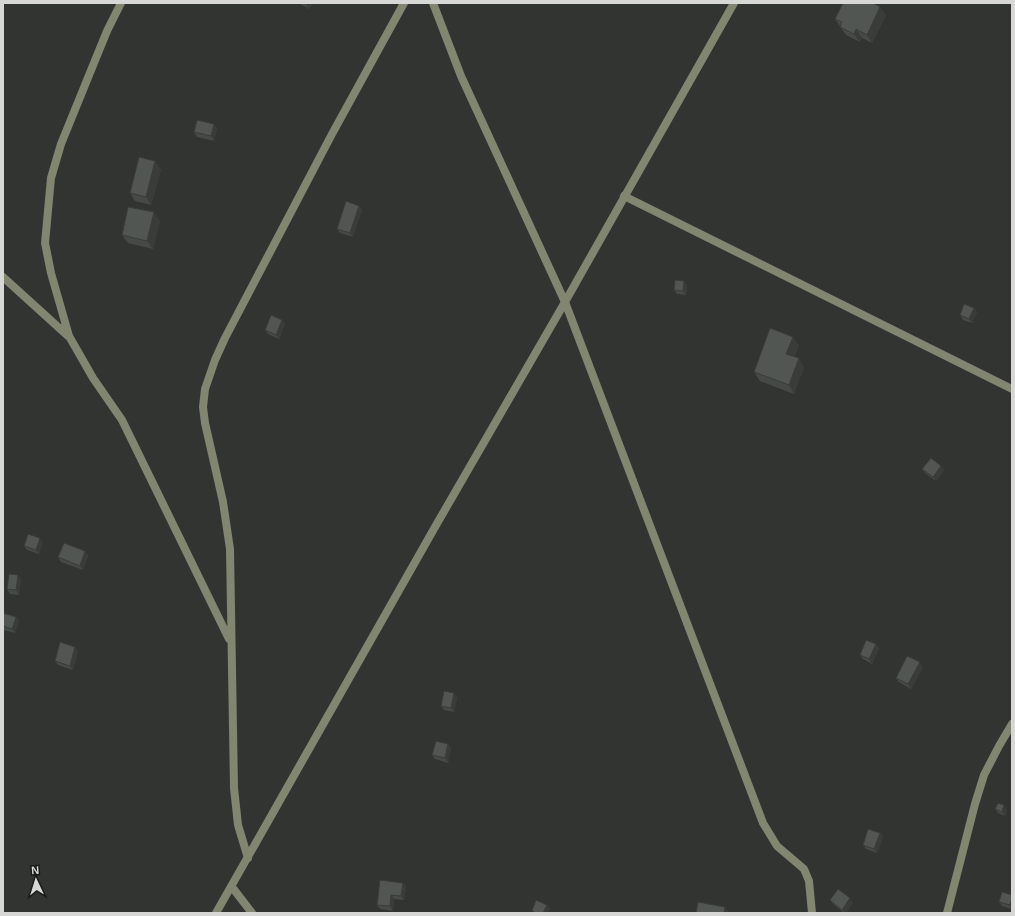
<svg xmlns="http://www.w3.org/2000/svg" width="1015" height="916" viewBox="0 0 1015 916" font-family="Helvetica,sans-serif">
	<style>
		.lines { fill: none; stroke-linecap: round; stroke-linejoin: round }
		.minor { stroke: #828570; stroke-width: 8 }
		.tertiary { stroke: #828570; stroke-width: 8 }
		.wall { fill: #464a47 }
		.shaded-wall { fill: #393c3a }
		.building { fill: #515653; stroke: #393c3a }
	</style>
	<rect width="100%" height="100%" fill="#313430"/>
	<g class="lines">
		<path class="minor" d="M121,3L107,31L61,144L51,178L45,243L51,273L69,336L93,378L122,420L229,639
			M433,3L461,76L565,302L763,823L777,846L804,869L809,881L812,913
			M624,196L1012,389
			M3,277L68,336
			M248,858L238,825L234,788L230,549L223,502L205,423L203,407L205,389L215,360L225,338L332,134L404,3
			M232,887L252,913
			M947,913L975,804L984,775L999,746L1012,724"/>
		<path class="tertiary" d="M216,913L435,527L565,302L734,3"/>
	</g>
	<path class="wall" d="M299,3H313L309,9Z
		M886,15L872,43L862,38L860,42L846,35L835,19Z
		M217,128L214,141L197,137L194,132Z
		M155,161L161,170L151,205L135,201L130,193Z
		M359,206L362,210L353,237L340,233L337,229Z
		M160,221L153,249L128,243L122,235Z
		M687,285L686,295L677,294L674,290Z
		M974,308L977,312L972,323L963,320L960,315Z
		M282,320L285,324L279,339L268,334L265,330Z
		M799,345L794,357L804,367L794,394L760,381L754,372Z
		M941,466L944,470L936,481L925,473L922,469Z
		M43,542L39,554L27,550L24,546Z
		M85,551L88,556L83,570L61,562L58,557Z
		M21,579L19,595L10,594L7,589Z
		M3,613L16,617L19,621L15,633L3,630Z
		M75,647L78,651L73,670L58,665L55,661Z
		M879,648L872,664L863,659L860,655Z
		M923,667L911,689L899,682L896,678Z
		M457,697L454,712L444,710L441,706Z
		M448,744L451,748L448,763L435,759L432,755Z
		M995,809L1007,810L1005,816L998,813Z
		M880,833L883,837L877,853L866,849L863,845Z
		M403,883L406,887L404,900L394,899L393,911L380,909L377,905Z
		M1012,895V909L1002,906L999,902Z
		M830,900L853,903L846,913H844L833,904Z"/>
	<path class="shaded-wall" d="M308,3H313L309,9L306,5Z
		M880,7L886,15L872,43L867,35Z
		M856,29L862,38L860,42L854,34Z
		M214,124L217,128L214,141L211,136Z
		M155,161L161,170L151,205L146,197Z
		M359,206L362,210L353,237L350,233Z
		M154,212L160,221L153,249L147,241Z
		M684,281L687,285L686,295L683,291Z
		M974,308L977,312L972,323L969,319Z
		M282,320L285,324L279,339L276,335Z
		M793,337L799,345L792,362L786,354Z
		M799,358L804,367L794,394L789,385Z
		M941,466L944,470L936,481L933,477Z
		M40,538L43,542L39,554L36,550Z
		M85,551L88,556L83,570L80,566Z
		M18,575L21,579L19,595L16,590Z
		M16,617L19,621L15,633L12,629Z
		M876,644L879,648L872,664L869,659Z
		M75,647L78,651L73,670L70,666Z
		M920,662L923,667L911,689L908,684Z
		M454,693L457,697L454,712L451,708Z
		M448,744L451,748L448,763L445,758Z
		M1004,805L1007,810L1005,816L1002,812Z
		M880,833L883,837L877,853L874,849Z
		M403,883L406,887L404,900L401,896Z
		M391,895L394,899L393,911L390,906Z
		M850,898L853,903L846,913H845L842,910Z
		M1012,898V909L1010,905Z
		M547,905L550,909L548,913H543Z
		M725,907L728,911V913H724Z"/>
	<path class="building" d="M843,3H873L880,7L867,35L856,29L854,34L840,27L842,22L835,19Z
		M197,120L214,124L211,136L194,132Z
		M139,157L155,161L146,197L130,193Z
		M346,201L359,206L350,233L337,229Z
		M128,207L154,212L147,241L122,235Z
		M675,280L684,281L683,291L674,290Z
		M964,304L974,308L969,319L960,315Z
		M271,315L282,320L276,335L265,330Z
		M770,328L793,337L786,354L799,358L789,385L754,372Z
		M931,458L941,466L933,477L922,469Z
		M28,534L40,538L36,550L24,546Z
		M64,543L85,551L80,566L58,557Z
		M9,574L18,575L16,590L7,589Z
		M3,613L16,617L12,629L3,626Z
		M866,640L876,644L869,659L860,655Z
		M60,642L75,647L70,666L55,661Z
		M907,656L920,662L908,684L896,678Z
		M444,691L454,693L451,708L441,706Z
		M436,741L448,744L445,758L432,755Z
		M998,803L1004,805L1002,812L995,809Z
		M868,829L880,833L874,849L863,845Z
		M380,880L403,883L401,896L391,895L390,906L377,905Z
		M838,889L850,898L842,910L830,900Z
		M1002,892L1012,895V898L1010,905L999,902Z
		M536,900L547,905L543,913H536L532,911Z
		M698,902L725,907L724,913H696Z"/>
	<rect width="1015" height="916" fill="none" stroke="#d7d8d5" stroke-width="8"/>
	<g transform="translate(36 880) rotate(356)" stroke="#1a1b19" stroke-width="3" paint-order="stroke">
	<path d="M0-3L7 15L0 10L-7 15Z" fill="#d7d8d5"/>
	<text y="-6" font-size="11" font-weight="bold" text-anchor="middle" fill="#d7d8d5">N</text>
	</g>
</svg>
